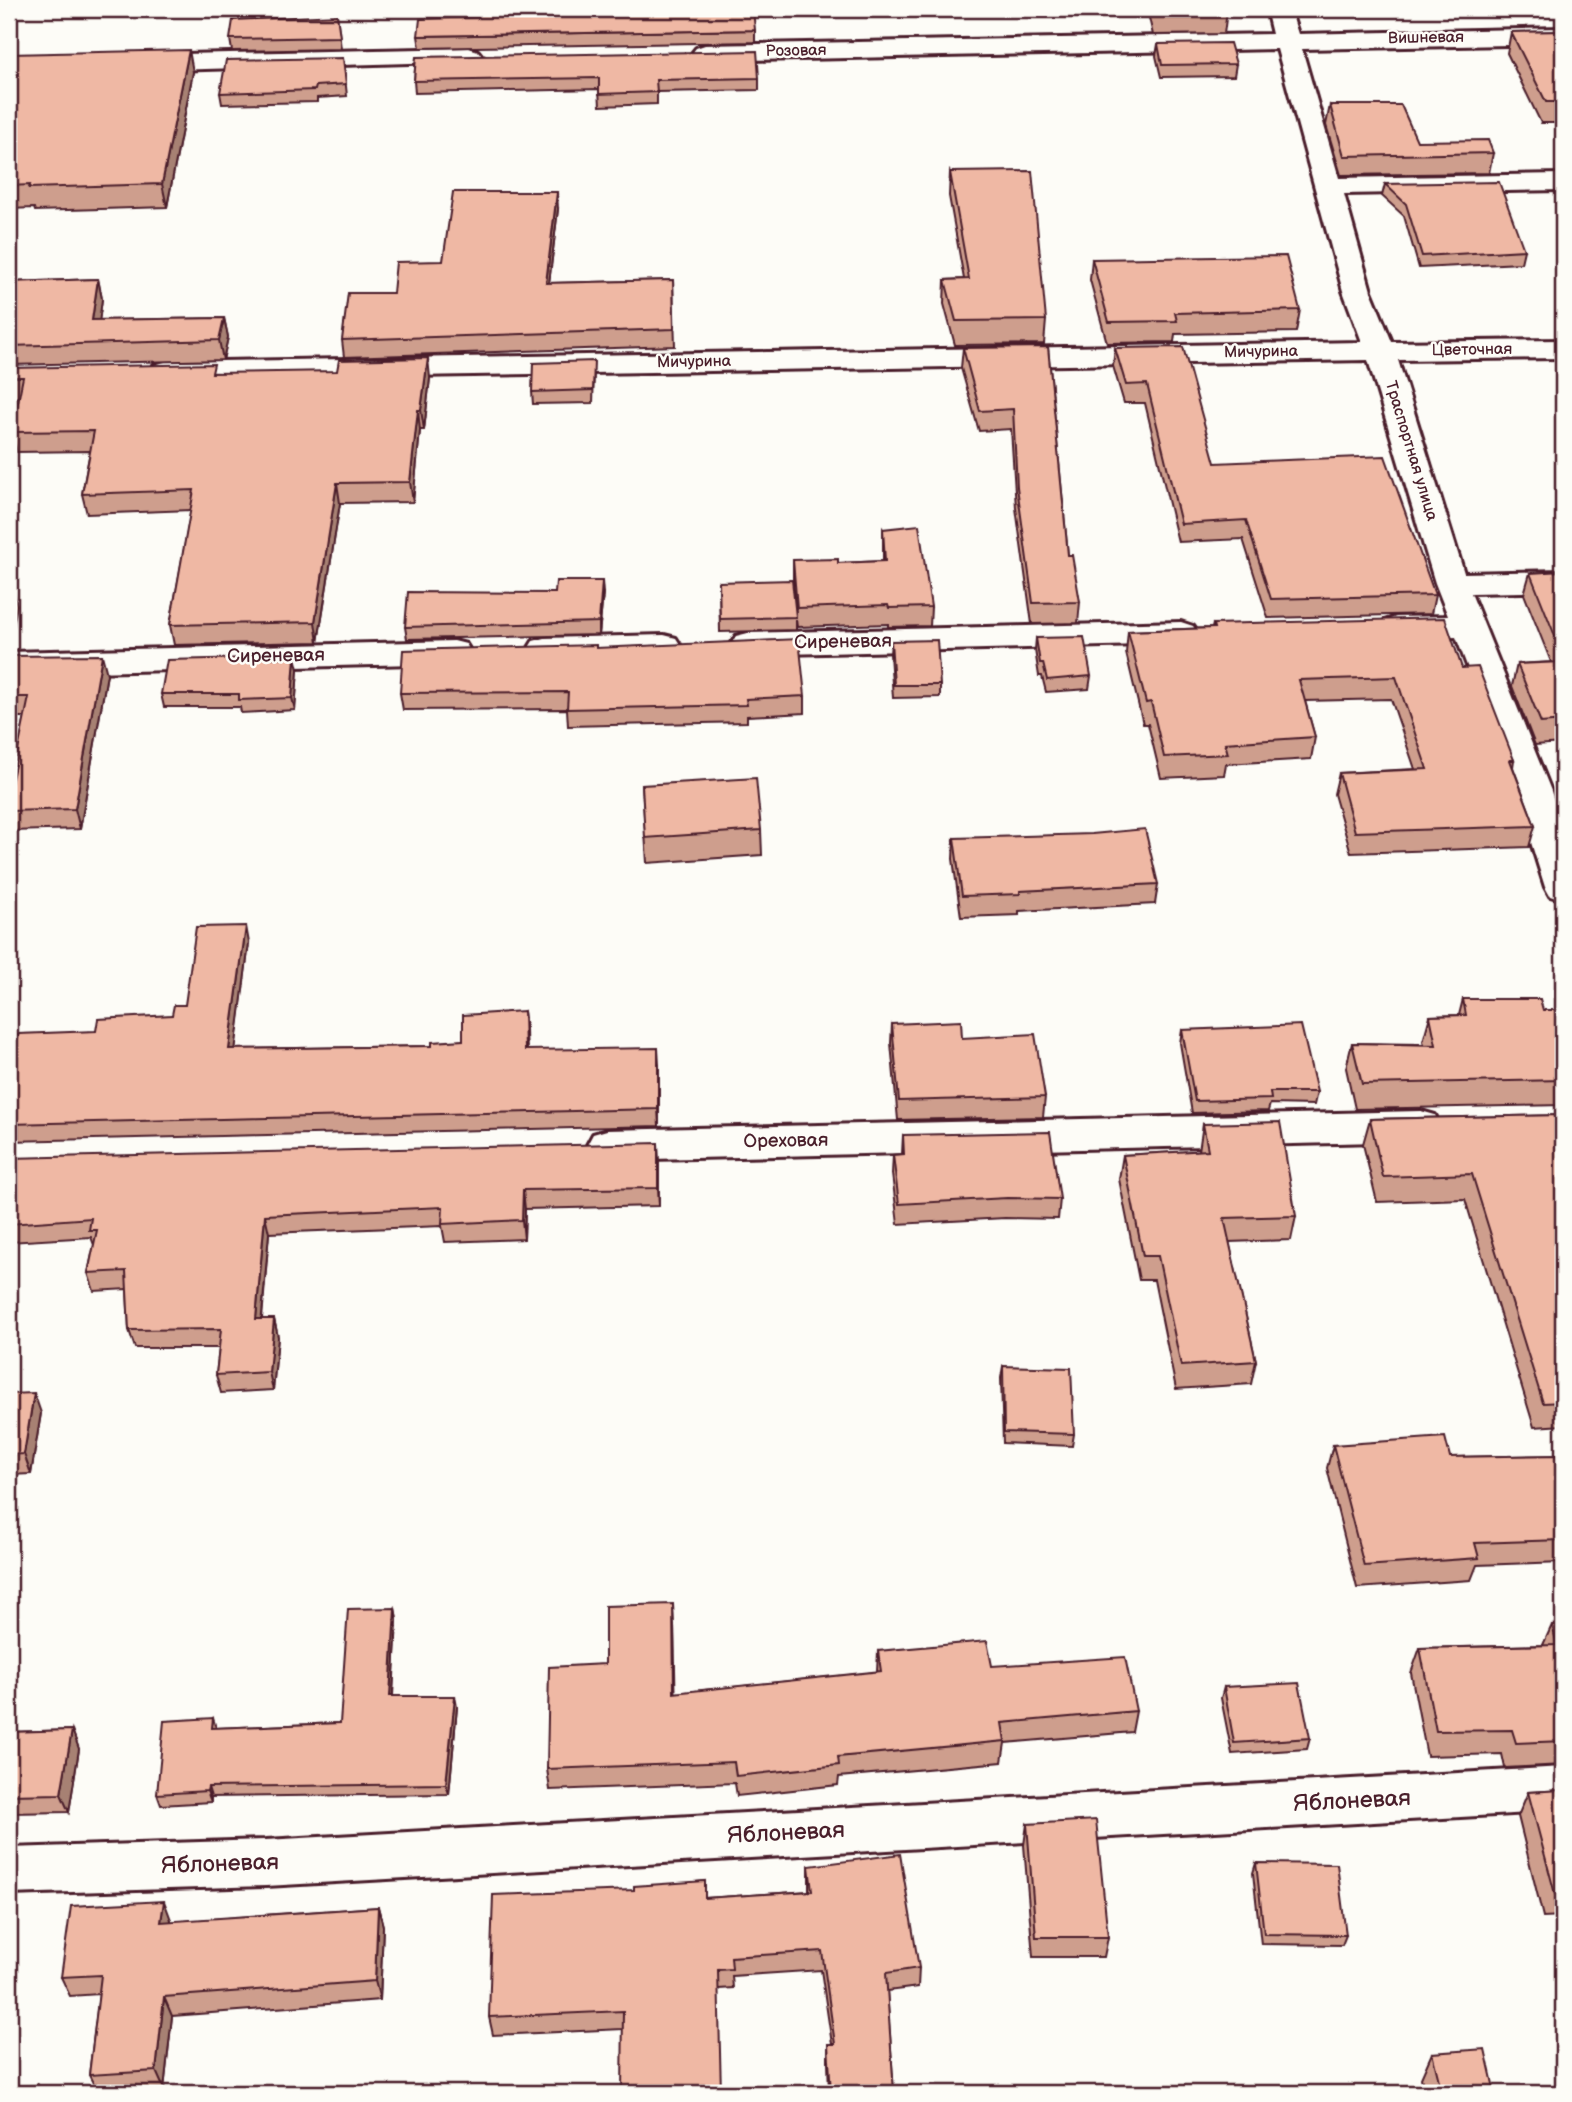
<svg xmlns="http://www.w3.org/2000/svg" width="1572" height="2102" viewBox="0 0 1572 2102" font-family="'Balsamiq Sans',sans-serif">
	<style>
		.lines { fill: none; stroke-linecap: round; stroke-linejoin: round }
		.minor-casing { stroke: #4a1f2b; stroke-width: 6 }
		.minor { fill: #fdfcf7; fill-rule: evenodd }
		.wall { fill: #ce9e8d; stroke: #4a1f2b; stroke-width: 2 }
		.shaded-wall { fill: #a78173; stroke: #4a1f2b; stroke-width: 2 }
		.building { fill: #efb8a4; stroke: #4a1f2b; stroke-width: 2 }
		.labels { text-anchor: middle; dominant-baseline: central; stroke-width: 5; stroke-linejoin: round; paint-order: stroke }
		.far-street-label { font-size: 16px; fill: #4a1f2b; stroke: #fdfcf7 }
		.street-label { font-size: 19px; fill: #4a1f2b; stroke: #fdfcf7 }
		.near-street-label { font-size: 23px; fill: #4a1f2b; stroke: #fdfcf7 }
	</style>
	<rect width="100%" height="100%" fill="#fdfcf7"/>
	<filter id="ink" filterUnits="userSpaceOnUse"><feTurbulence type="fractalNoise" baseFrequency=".0143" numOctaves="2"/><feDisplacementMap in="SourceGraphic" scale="14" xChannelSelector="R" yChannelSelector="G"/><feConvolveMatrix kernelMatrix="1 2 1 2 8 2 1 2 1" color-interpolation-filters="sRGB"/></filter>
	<g filter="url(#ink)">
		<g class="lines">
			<defs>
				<path id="minor" d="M1266,9H1290L1298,34L1563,28V44L1302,49L1339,178L1563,174V190L1344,194L1371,291L1392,342L1563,340V358L1398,360L1464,573L1563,571V591L1471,593L1551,791L1563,831V900L1550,896L1545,887L1515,791L1456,637L1396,639L1384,635L1379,628L1384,621L1396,617L1448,616L1435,583L1368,360L165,380L154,377L150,371L154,365L165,362L1362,342L1343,291L1277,49L705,61L696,58L692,53L696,48L705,45L1272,34Z
					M469,48L478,51L482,56L478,61L138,71L129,68L125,63L129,58L138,55Z
					M1181,622L1193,626L1198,633L1193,640L1181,644L748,655L736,652L731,644L736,636L748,633Z
					M664,635L676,638L681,646L676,654L664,657L545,660L533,657L528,649L533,641L545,638Z
					M454,641L466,644L471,652L466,660L454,663L9,674V652Z
					M1421,1111L1435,1115L1441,1126L1435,1137L1421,1141L607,1160L593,1156L587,1145L593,1134L607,1130Z
					M1563,1767V1811L266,1886L9,1894V1848L266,1840Z"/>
			</defs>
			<use href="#minor" class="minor-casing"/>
			<use href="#minor" class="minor"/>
		</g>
		<path class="wall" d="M1147,9H1226L1227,11L1224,34L1153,35Z
			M337,15L341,49L232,51L230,39Z
			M755,30V42L420,48L418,36Z
			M1563,31V123H1541L1507,53L1511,32Z
			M1158,44L1236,64L1234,76L1161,77L1156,56Z
			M9,54L193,72L167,207L35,211L34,208L9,209Z
			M416,57L759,78V90L657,92V104L600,106L599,89L415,93L414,81Z
			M343,58L347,96L317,98V102L222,104L220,93Z
			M1330,105L1417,141L1493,153L1489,173L1341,175L1326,125Z
			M950,172L1046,320L1044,344L955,345L944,304L945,280L964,279L949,196Z
			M1385,184L1524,250L1521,263L1419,268L1404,216L1382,196Z
			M558,209L549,283L673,280L675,346L344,357L342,340L393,293L443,261Z
			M1092,259L1300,310L1296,332L1175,334L1174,342L1107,343L1090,280Z
			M98,279L102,299L99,320L224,318L228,337L223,360L9,365V282Z
			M1048,347L1068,555L1080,602L1078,623L1032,624L1016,508L1011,429L979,431L961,368L963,348Z
			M1115,348L1215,463L1435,595L1431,614L1268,618L1243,539L1178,542L1145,403H1124L1113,366Z
			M9,368L430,378L424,430H420L413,502L340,503L318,642L174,645L170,625L191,510L87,514L82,494L90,451L17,452L12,432L19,397H9Z
			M594,374L593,403L533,404L532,392Z
			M883,529L931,607L930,626L888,627V624L797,627L796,619V630L720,632L719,582L796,613L793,579V560L838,563L883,561Z
			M1563,571V743L1535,745L1512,686L1517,664L1551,662L1524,594L1530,573Z
			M603,593L599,635L407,639L405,627Z
			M1213,624L1462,668L1514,760L1513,767L1535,826L1529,847L1351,853L1334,794L1339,773L1415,769L1391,699L1305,701L1315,737L1311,759L1226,764L1224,775L1161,778L1148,724H1143L1126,653L1128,631L1212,628Z
			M1036,638L1091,676L1089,689L1046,692L1042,676H1039L1035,650Z
			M891,641L940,685V697L893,698L890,654Z
			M596,648L805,696V713L747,716V722L568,726L567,709L403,710L400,693Z
			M9,656L107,674L80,829L11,831L9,824V794L25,717H9Z
			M298,669L295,710L241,713L240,707H164L161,694Z
			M642,785L761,830L762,855L647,863Z
			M954,838L1158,884L1155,904L1019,911V915L961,917L953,859Z
			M249,943L235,1049L432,1046L463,1040L524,1011L527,1050L659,1065V1126L9,1141V1090L96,1031L172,1015L185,1005Z
			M1463,999L1543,1010H1563V1105L1355,1109L1346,1068L1352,1043L1424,1044L1423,1041L1430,1016L1459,1015Z
			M892,1024L962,1038L1045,1097L1043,1117L898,1120L891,1043Z
			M1182,1030L1317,1092L1314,1105L1270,1104L1268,1111L1192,1113L1180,1043Z
			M1563,1115V1425L1534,1427L1465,1199L1377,1202L1363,1144L1370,1119Z
			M1203,1124L1296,1216L1291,1240L1229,1242L1256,1361L1251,1384L1176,1389L1154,1280H1139L1119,1179L1123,1155L1199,1151Z
			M903,1135L1060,1199L1058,1219L1005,1218L898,1224L892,1174L893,1155L902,1154Z
			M9,1158L659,1161V1206L525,1209L524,1239L445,1242L442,1226L269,1233L262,1319H274L278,1337L273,1390L221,1393L216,1375L219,1348H135L129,1330L127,1289L94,1291L88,1273L94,1245L91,1237L9,1242Z
			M1003,1366L1074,1434L1072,1446L1003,1443L1001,1378Z
			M9,1394L41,1413L31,1474L9,1475Z
			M1333,1445L1450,1457L1563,1455V1562L1477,1565L1471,1580L1357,1588L1327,1468Z
			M395,1608L397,1619L393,1696L457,1707L449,1794L211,1797V1802L161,1805L157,1794L213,1718L216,1728L340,1723Z
			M1563,1624V1765L1505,1768L1502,1754L1427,1756L1411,1673L1420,1648L1543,1645L1552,1625Z
			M674,1625L675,1693L877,1672L878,1651L992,1666L1136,1711L1132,1732L1005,1743L1002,1762L839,1777L838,1785L737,1796L735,1783L550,1790L547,1769L605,1664Z
			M1224,1687L1310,1738L1307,1749L1232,1754L1221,1698Z
			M72,1730L79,1749L69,1812L9,1813V1732Z
			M1563,1790V1916L1543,1917L1518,1816L1528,1792Z
			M1027,1824L1108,1937L1104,1957H1033L1024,1845Z
			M1256,1863L1346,1935L1342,1945L1261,1944L1253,1873Z
			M809,1866L919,1968L918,1987L887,1991L894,2093H829L828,2062V2044H832L821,1970L732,1976L733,1988L719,1989L623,2029L493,2035L489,2017L634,1890L705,1881V1898L809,1891Z
			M378,1907L383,1926L380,2000L172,2016L164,2089L98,2093L89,2075L99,1994L70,1996L61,1977L171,1920V1922Z
			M1432,2053L1495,2093H1425L1421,2078Z"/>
		<path class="shaded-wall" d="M189,50L193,72L167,207L162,184Z
			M557,192L558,209L547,300L546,283Z
			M98,279L102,299L97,339L92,320Z
			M224,318L228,337L223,360L219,340Z
			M428,358L430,378L424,430L421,410Z
			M418,410L420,430L413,502L410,482Z
			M337,483L340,503L318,642L315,622Z
			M602,581L603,593L599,635V622Z
			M12,586L17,605L9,650V604Z
			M102,655L107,674L80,829L75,809Z
			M295,657L298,669L295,710L292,698Z
			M246,926L249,943L233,1067L229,1049Z
			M524,1011L526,1029L527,1068L525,1050Z
			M658,1048L659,1065V1126L658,1109Z
			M658,1143L659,1161V1206L658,1188Z
			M523,1190L525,1209L524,1239L522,1220Z
			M265,1215L269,1233L260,1337L256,1319Z
			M274,1319L278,1337L273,1390L269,1372Z
			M34,1393L41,1413L31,1474L24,1454Z
			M673,1604L674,1625L676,1714L674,1693Z
			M395,1608L397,1619L392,1707L390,1696Z
			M455,1696L457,1707L449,1794L446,1784Z
			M72,1730L79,1749L69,1812L61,1794Z
			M208,1787L211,1797V1802L207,1791Z
			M164,1901L171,1920L169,1942L161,1922Z
			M378,1907L383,1926L380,2000L375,1981Z
			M164,1997L172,2016L164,2089L156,2071Z
			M38,2085L42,2093H37Z"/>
		<path class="building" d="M479,9H753L755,30L418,36L420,19L479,17Z
			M1154,9H1226L1227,11L1155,13Z
			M337,15L340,37L230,39L233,20Z
			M1563,31V102H1546L1511,32Z
			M1230,43L1236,64L1162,65L1158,44Z
			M189,50L162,184L29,188L30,185L9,186V54Z
			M757,51L759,78L656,80L657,92L599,94V78L414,81L416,57Z
			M343,58L346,84L316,86L315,90L220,93L226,60Z
			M1330,105H1401L1417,141L1488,140L1493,153L1344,156Z
			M1032,171L1046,320L956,321L945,280L969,279L950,172Z
			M1499,182L1524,250L1422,256L1406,204L1385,184Z
			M453,192H557L546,283L673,280L674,329L342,340L348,293H393L396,262L443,261Z
			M1286,256L1300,310L1175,313L1177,321L1109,322L1092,259Z
			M98,279L92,320L224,318L219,340L9,346V282Z
			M1048,347L1068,555H1072L1080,602L1033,603L1017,487L1013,409L980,411L963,348Z
			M1183,347L1215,463L1385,456L1435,595L1271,599L1246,520L1181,524L1147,384L1126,385L1115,348Z
			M428,358L421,410H418L410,482L337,483L315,622L170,625L194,490L82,494L94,431L12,432L23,377H9V368L214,364L212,373L337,371L339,360Z
			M594,361L593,390L532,392L533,363Z
			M919,525L931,607L889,608L888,605L797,608L793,560L838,559V563L885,561L883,529Z
			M1563,571V656L1530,573Z
			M792,580L796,617L720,619L719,582Z
			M556,581H602L599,622L405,627L408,592L555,593Z
			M9,586H12L9,604Z
			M1445,618L1462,668L1478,667L1514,760H1510L1535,826L1355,832L1339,773L1427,769L1396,677L1299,680L1315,737L1225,743L1228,754L1164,757L1151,702L1146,703L1128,631L1214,628L1213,624Z
			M1084,637L1091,676L1047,680L1043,663H1040L1036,638Z
			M799,639L805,696L746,699L747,705L567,709L568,692L400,693L403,650L596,645V648Z
			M937,640L940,685H894L891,641Z
			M102,655L75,809L9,811V794L29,697H9V656Z
			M295,657L292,698L239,700V694H161L167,660Z
			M1563,662V721L1541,723L1517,664Z
			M756,778L761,830L645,838L642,785Z
			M1145,829L1158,884L1020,891V894L962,896L954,838L1092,834Z
			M246,926L229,1049L432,1046V1042L463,1040V1015L524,1011L525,1050L658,1048V1109L9,1124V1090L18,1034L96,1031L98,1019L172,1015L174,1005H185L196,927Z
			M1463,999H1540L1543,1010H1563V1080L1362,1084L1352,1043L1436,1045L1430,1016L1466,1015Z
			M961,1021L962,1038L1035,1034L1045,1097L899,1101L892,1024Z
			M1301,1025L1317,1092H1270L1271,1099L1195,1101L1182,1030Z
			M1563,1115V1205H1562L1563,1208V1402L1543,1403L1472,1174L1383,1177L1370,1119Z
			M1280,1122L1296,1216L1224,1218L1256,1361L1181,1366L1158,1256H1143L1123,1155L1208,1150L1203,1124Z
			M1050,1132L1060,1199L1007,1198L899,1204L893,1155L904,1154L903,1135Z
			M658,1143V1188L523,1190L522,1220L442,1224L443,1207L265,1215L256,1319H274L269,1372L216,1375L221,1329L129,1330L126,1271L88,1273L97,1230H89L91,1218L9,1224V1158Z
			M1003,1366L1071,1368L1074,1434L1004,1432Z
			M34,1393L24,1454L9,1455V1394Z
			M1445,1437L1450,1457L1563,1455V1540L1475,1543L1479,1558L1364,1566L1333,1445Z
			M673,1604L674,1693L881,1671L878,1651L987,1641L992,1666L1125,1657L1136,1711L1002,1723L1005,1741L838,1757L839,1765L736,1776L734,1762L547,1769L549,1667L605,1664V1606Z
			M395,1608L390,1696H455L446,1784L208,1787L207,1791L157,1794L164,1721L213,1718L212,1728L340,1723L348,1609Z
			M1563,1624V1741L1516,1743L1512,1730L1436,1731L1420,1648L1557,1645L1552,1625Z
			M1299,1683L1310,1738L1234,1743L1224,1687Z
			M72,1730L61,1794L9,1795V1732Z
			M1563,1790V1893L1555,1894L1528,1792Z
			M1096,1820L1108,1937H1036L1027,1824Z
			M900,1854L919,1968L886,1973L894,2093H831L828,2044H835L822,1951L731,1957L732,1969L718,1970L721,2093H622L623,2011L489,2017L493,1895L634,1890V1886L705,1881V1898L812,1891L809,1866Z
			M1256,1863L1337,1864L1346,1935L1264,1934Z
			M164,1901L161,1922L378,1907L375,1981L164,1997L156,2071L89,2075L101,1975L61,1977L71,1906Z
			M1485,2049L1495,2093H1442L1432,2053Z
			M38,2085L37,2093H9V2087Z"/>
	</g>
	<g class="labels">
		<g class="far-street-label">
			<text transform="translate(1426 38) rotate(-1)">Вишневая</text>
			<text transform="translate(796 51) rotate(-1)">Розовая</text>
			<text transform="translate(1472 350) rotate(-1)">Цветочная</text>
			<text transform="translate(1261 352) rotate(-1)">Мичурина</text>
			<text transform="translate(694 362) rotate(-1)">Мичурина</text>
			<text transform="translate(1411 451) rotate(73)">Траспортная улица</text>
		</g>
		<g class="street-label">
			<text transform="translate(843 642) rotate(-1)">Сиреневая</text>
			<text transform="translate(276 656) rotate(-1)">Сиреневая</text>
			<text transform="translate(786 1141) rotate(-1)">Ореховая</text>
		</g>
		<g class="near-street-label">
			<text transform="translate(1352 1801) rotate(-3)">Яблоневая</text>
			<text transform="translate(786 1833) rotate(-3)">Яблоневая</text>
			<text transform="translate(220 1864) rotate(-2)">Яблоневая</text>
		</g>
	</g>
	<rect width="1572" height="2102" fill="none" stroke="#fdfcf7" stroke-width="35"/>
	<rect x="18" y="18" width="1537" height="2067" fill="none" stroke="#4a1f2b" stroke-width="2.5" filter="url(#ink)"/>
</svg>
